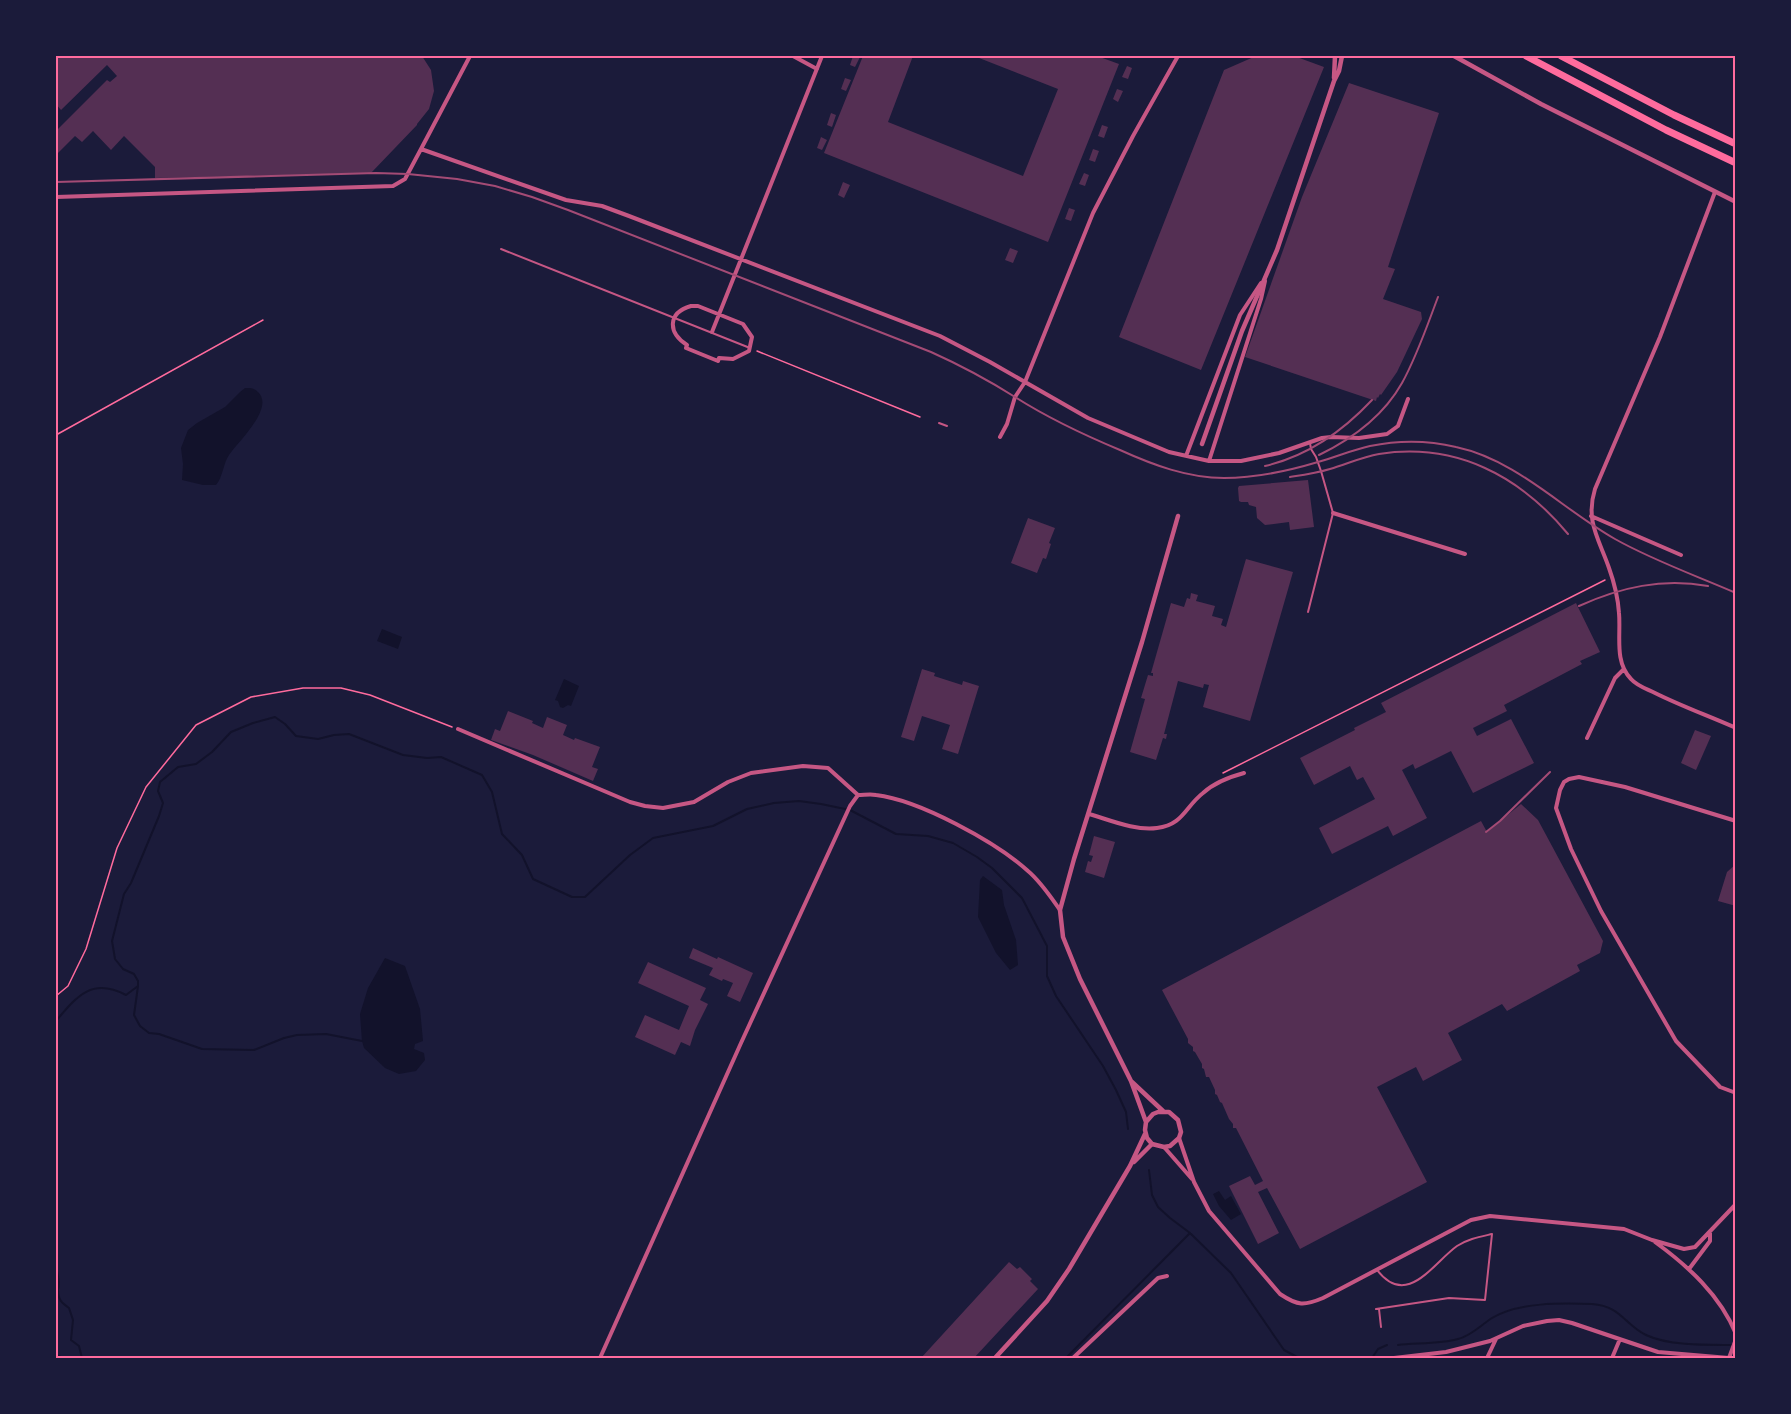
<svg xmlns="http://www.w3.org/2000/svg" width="1791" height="1414" viewBox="0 0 1791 1414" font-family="Merriweather,serif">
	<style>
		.water { fill: #12122b }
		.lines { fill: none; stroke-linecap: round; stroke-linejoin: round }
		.stream { stroke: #12122b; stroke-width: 2 }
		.building { fill: #542f53 }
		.path { stroke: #ff6b9d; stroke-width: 1.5 }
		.service { stroke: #c65784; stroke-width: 2 }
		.minor { stroke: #c65784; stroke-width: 4 }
		.tertiary { stroke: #c65784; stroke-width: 4.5 }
		.motorway { stroke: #ff6b9d; stroke-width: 7 }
		.rail { stroke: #a44b75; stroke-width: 2 }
		.neatline { fill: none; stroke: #ff6b9d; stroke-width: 2 }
	</style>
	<rect width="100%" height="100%" fill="#1b1b3a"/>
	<path class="water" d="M245,388C251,388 254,388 258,392C275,408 238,442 229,455C223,464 223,477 216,485H203L182,480L183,464L181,448L188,430L197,423L225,407L240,392Z
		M382,629L402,637L398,649L377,641Z
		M564,679L579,686L571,706L568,705L563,708L560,707L558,701L555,700Z
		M983,876L1002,890L1004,905L1016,940L1018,965L1010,970L996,953L978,917L980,880Z
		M385,958L405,966L420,1009L423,1041L415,1044L414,1049L424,1053L425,1060L416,1071L399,1074L385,1068L364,1048L362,1041L360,1014L368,988Z
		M1219,1191L1225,1200L1231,1196L1241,1214L1231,1220L1219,1206L1213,1194Z"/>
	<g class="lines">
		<path class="stream" d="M138,986L134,1015L140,1026L149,1033L159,1034L202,1049L254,1050L284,1038L297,1035L326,1034L362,1041
			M56,1021C77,996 92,977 126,995L138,986V981L134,974L123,969L115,959L112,941L124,894L131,883L159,816L163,803L158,791L160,782L178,767L196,764L212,752L231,732L253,723L275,717L285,724L296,736L318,739L334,735L349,734L403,755L427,758L441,757L482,775L492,792L502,834L522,855L533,879L572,897H585L630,855L653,838L713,826L747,809L774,803L799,801L821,804L850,810L896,834L928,836L953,843L977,857L992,868L1022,898L1047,946V976L1056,996L1103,1066L1116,1090L1126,1112L1128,1129
			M1149,1170L1152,1195L1158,1207L1170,1218L1190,1233L1231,1273L1284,1350L1299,1358
			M56,1267C58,1276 61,1286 56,1294
			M58,1290C58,1300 62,1303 69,1308L73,1320L71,1340L79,1346L82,1358
			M1398,1345C1415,1343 1441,1344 1458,1339C1471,1336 1481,1325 1492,1318C1518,1302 1562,1303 1592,1304C1621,1306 1624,1324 1646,1335C1669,1346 1707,1345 1733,1345
			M56,1355L63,1358
			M1066,1358L1190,1233
			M1372,1358L1378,1349L1387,1345"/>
	</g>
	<path class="building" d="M56,56H422L431,70L434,91L429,109L417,124V125L371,173L155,178V167L124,136L111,150L93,131L82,142L75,136L56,155V131L107,80L110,82L117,76L107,65L61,110L56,104Z
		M853,56L860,57L855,67L850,65Z
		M863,56H913L888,122L1023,176L1058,89L974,56H1097L1119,64L1048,242L824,153Z
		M1256,56H1294L1324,67L1201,370L1119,337L1224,70Z
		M1127,66L1132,68L1128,79L1122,77Z
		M845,78L851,80L846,91L841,89Z
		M1349,83L1439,113L1388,267L1395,269L1383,299L1421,312L1422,319L1397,372L1381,395L1380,394L1378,398L1377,397L1376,401L1245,357L1302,197Z
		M1117,89L1123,91L1118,102L1113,99Z
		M831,113L836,115L832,127L827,125Z
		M1102,125L1108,127L1104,138L1098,136Z
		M821,137L827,140L822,150L817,148Z
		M1093,149L1099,151L1095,162L1089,160Z
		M1084,173L1089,175L1085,186L1079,184Z
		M843,182L850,185L844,198L838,195Z
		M1069,208L1075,210L1071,221L1065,219Z
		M1010,248L1018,251L1013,263L1005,260Z
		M1308,480L1314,527L1290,530L1289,522L1265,525L1257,518L1256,507L1249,505L1248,502H1241L1239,501L1238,488L1239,486Z
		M1028,518L1055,528L1049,543L1051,544L1046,559L1043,558L1037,573L1011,563Z
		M1246,559L1293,572L1250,721L1203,707L1209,685L1204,684L1203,688L1178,681L1164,734H1167L1166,739L1163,738L1156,760L1130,752L1145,699L1141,698L1148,675L1153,676V673H1151L1171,603L1184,607L1187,598L1190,599L1191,593L1198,595L1196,601L1215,606L1212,616L1223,619L1221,625L1226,627Z
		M1576,603L1600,652L1580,661L1582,664L1504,705L1507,711L1473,728L1477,736L1511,719L1534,763L1473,793L1451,751L1415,769L1413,764L1402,770L1427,818L1393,836L1388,826L1332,854L1319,828L1375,799L1363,777L1357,780L1350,766L1314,785L1300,758L1355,730L1354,728L1386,712L1381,703Z
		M922,669L935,673L934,676L962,685L963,681L979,686L958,754L942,749L950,725L922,716L914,741L901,737Z
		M508,711L533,721L532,723L543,728L547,717L567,725L563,735L574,740L575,738L600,747L592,767L598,769L593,781L533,755L491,740L495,729L500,731Z
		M1695,730L1711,736L1696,770L1681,763Z
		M1521,804L1538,820L1603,941L1600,953L1577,965L1580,971L1507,1011L1502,1004L1448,1033L1462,1060L1423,1081L1416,1067L1377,1087L1427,1182L1300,1249L1267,1188L1258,1192L1279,1233L1258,1244L1229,1186L1250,1176L1255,1185L1263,1181L1236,1128H1233V1124L1229,1119L1222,1103L1220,1102L1217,1095L1215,1094V1090L1209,1077H1206L1204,1069L1202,1068V1064L1195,1052L1193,1051V1047L1188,1043V1039L1162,990L1481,821L1487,832Z
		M1094,836L1115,842L1104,878L1085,872L1088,861L1091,862L1093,856L1089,855Z
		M1736,864V906L1718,901L1727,872Z
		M693,948L717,959L718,957L753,973L740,1002L727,996L733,983L723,979L722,981L709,975L713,968L689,958Z
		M648,962L706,988L700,1000L708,1004L695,1030L690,1046L681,1042L675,1055L635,1037L645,1015L679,1030L689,1006L638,983Z
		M1009,1262L1017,1269L1020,1267L1032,1279L1030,1281L1038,1289L974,1358H921Z"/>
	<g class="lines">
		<path class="path" d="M757,351L920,417
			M56,435L263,320
			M1223,773L1605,580
			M56,996L68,986L86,949L117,848L146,787L196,725L251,697L303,688H341L370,695L452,727"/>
		<path class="service" d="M501,249L750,348
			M939,423L947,426
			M1308,612L1333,513L1321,471L1316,457L1311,449L1310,443
			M1376,1309L1449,1298L1485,1300L1492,1234C1479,1237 1468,1239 1457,1246C1433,1263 1407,1309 1377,1270
			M1379,1309L1381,1327"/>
		<path class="minor" d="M793,56L817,69
			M421,149L470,56
			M1715,192L1660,337L1595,489C1585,521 1599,539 1609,568C1614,582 1618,598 1619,613C1621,635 1614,662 1631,679C1637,686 1647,689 1655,693C1681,706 1709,716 1736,728
			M56,197L393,186L405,179L421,149L566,200L602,206L629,216L940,336L990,362L1088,418L1169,452L1209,461H1241L1279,453L1322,438L1331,437L1359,438L1387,434L1398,426L1408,399
			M691,306H698L743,324L752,337L749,351L733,359L719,358L718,361L686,348L687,345C668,333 667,313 691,306Z
			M712,332L822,56
			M1000,437L1007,424L1015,397L1025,382L1093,213L1133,136L1178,56
			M1186,456L1240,315L1261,283
			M1209,461L1261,299L1265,281
			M1333,513L1465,554
			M1591,516L1681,555
			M458,729L630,802L645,806L663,808L694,802L728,782L751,773L803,766L828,768L858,795C864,795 871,794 876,795C919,800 996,842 1028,871C1041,882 1050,896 1060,910
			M1587,738L1615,678L1624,669
			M1089,814C1110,820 1135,831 1157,828C1183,825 1185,807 1203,793C1215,782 1229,777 1244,773
			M1736,821L1625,787L1579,777L1569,779L1564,782L1560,790L1556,808L1571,849L1601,911L1676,1041L1720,1087L1736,1093
			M1179,1138L1194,1182L1209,1211L1280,1294C1298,1306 1304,1306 1323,1298L1471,1220L1490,1216L1624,1229L1652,1240L1684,1249L1695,1247L1736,1204
			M1164,1147L1192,1179
			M1655,1242C1688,1266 1720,1295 1736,1334
			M1689,1269L1710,1241V1233
			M600,1358L741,1043L850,806L858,795
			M1073,1358L1158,1278L1167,1276
			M1394,1358L1446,1352L1490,1341L1523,1326L1547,1321L1559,1320L1572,1323L1658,1352L1729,1358
			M1487,1358L1496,1339
			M1612,1358L1620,1339
			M1729,1358L1736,1339"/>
		<path class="tertiary" d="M1454,56L1541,104L1736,202
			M1334,78L1335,56
			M1202,444L1242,331L1277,250L1334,81L1339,71L1342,56
			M1132,1082L1163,1111
			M1146,1122L1153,1114L1158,1112H1169L1178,1120L1181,1132L1179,1138L1170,1146L1164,1147L1152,1144L1147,1138L1145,1130L1146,1122L1131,1081L1080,979L1063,937L1060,910L1074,859L1142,642L1178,516
			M1134,1162L1152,1144
			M995,1358L1047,1301L1069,1269L1130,1166L1145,1134"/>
		<path class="motorway" d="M1526,56L1666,130L1736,163
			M1561,56L1674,115L1736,144"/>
		<path class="rail" d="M56,182L376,173L408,174L457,179L495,186L532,197L568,210L931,352C960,365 988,380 1015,397C1048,418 1084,435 1120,450C1153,465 1188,478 1224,478C1256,478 1288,471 1318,462C1336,457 1352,450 1370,446C1399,440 1427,440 1456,447C1517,460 1562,509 1615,539C1652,560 1697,576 1736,593
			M1319,455C1352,439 1384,415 1402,383C1417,356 1427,326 1438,297
			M1265,466C1308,456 1342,432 1372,400
			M1290,477C1303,475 1317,473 1330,469C1347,464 1362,457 1379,454C1456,442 1520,476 1568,534
			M1579,606C1621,587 1662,578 1708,586
			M1486,832L1500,821L1550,772"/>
	</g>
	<rect width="1791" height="1414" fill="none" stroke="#1b1b3a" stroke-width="114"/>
	<rect x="57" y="57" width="1677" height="1300" class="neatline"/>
</svg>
